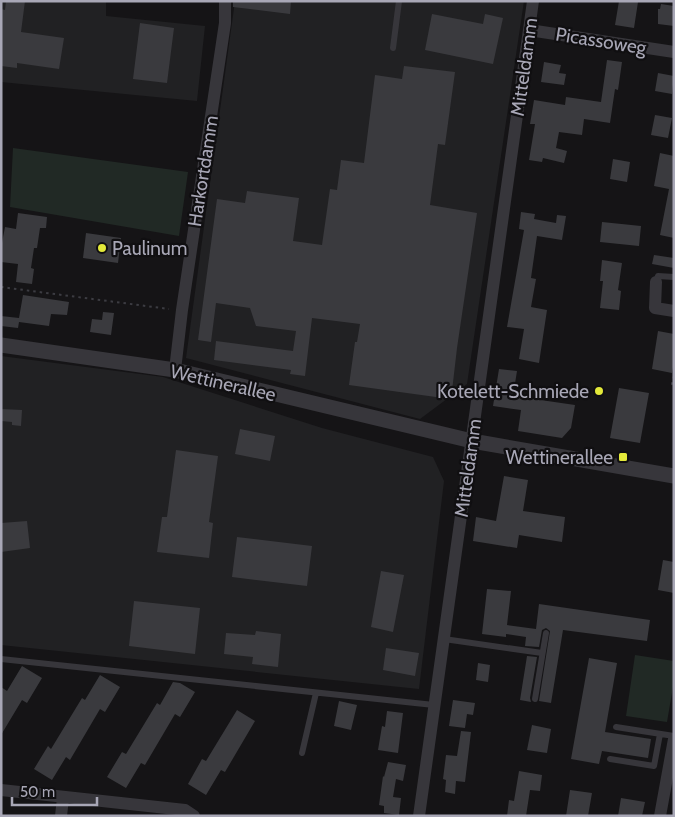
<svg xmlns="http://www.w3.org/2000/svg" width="675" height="817" viewBox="0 0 675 817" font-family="Cabin,sans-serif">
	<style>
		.built { fill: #212123 }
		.green { fill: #212925 }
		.building { fill: #3a3a3e }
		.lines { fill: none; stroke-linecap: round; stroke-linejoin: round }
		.path { stroke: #3c3c42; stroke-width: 2; stroke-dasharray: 2.5 4; stroke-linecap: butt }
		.service { stroke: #37363b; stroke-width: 6 }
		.minor { stroke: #37363b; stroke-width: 12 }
		.tertiary { stroke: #37363b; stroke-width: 15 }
		.poi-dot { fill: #e3e93a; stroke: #100f11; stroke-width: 2 }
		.labels { text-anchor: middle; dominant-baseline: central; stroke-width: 4.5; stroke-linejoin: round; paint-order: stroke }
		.street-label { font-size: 19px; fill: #a8a7b6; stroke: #100f11 }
		.poi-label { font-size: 19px; fill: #a8a7b6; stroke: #100f11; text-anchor: end }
	</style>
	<rect width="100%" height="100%" fill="#151416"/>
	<path class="built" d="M1,1H106V16L205,26L197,101L1,82Z
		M235,1H524L467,384L420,419L186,358Z
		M1,356L163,377L322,428L433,457L444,481L419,689L1,645Z"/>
	<path class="green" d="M13,148L188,172L179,236L10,207Z
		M635,655L674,661V681L667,722L626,716Z"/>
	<path class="building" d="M6,1H25L21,32L64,38L59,69L17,63V68L1,66V9L5,10Z
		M233,1H291L290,14L233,7Z
		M619,1L638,2L634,28L615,25Z
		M661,4L674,6V26L658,24V9H660Z
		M432,14L483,24L485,14L503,18L493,64L425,50Z
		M140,23L174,28L167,83L133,79Z
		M607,60L622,62L618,90L615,89L610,123L584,119L582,135L559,132L556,148L567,151L564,163L543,158L542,162L529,160L535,124H530L534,100L565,105L566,97L601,102Z
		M544,62L561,65L559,73L566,74L564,85L541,82Z
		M404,66L455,72L445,145L438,144L430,205L477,213L457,348L452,391L443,398L349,385L355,342H357L360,324L312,318L305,376L290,374L291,370L214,360L216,341L293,351L296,331L256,326L250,308L216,303L211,342L198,340L217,199L245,203L247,191L299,198L293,241L322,245L330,189L337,190L341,160L364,163L375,75L402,79Z
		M658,73L674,76L672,94L655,91Z
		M655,115L672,118L668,138L651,135Z
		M660,153L674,156V238L660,235L669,189L654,186Z
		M613,159L630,162L627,182L610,179Z
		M521,212L535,214L534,219L556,223L557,215L566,216L562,240L537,236L531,278L536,279L531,307L547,310L539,363L519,359L524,329L507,327L524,230L519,229Z
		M18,213L47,217L46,228H40L37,248H34L31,268L34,269L32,284L16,282L18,264L1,262V248L5,227L16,229Z
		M602,222L641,226L639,246L600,242Z
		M86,233L121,238L118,263L83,258Z
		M654,255L674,258V268L652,264Z
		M602,260L622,263L618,290L621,291L619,310L600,308L603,281H600Z
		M23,295L69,302L67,315L51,314L49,326L19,322L18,328L1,326V316L19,318Z
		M103,312L114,313L111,335L90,332L92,319L102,320Z
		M658,331L674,334V362L672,373L652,369Z
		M499,369L517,371L513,396L575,405L571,428L562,438L518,431L521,410L493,406Z
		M619,388L649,393L640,443L610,438Z
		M1,409L22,410L21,426L12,425V422L1,421Z
		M240,429L275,436L270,461L235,454Z
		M176,450L218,456L209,522L213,523L209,558L157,552L162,517H167Z
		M504,476L528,480L523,511L565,517L562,542L519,535L517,548L473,541L476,517L496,521Z
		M27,521L30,548L1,552V523Z
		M237,537L312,546L307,586L232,577Z
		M663,560L674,562V593L658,590Z
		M381,571L404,575L393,632L371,627Z
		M487,589L511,591L507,625L536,629L539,604L650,620L647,641L563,630L551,703L539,701L550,631L546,628L542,630L539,647L525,646L526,637L506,634V637L482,634Z
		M134,601L200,608L195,654L129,646Z
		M256,631L281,634L278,667L252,664L253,657L224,654L226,633L255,635Z
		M386,648L419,653L415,676L383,670Z
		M527,656L537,657L530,698L531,702L520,700Z
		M589,658L617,663L605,732L651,739L648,758L602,751L599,764L571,759Z
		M478,663L490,665L488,682L476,680Z
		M22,666L42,678L27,703L22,700L1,735V687L7,691Z
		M100,675L120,687L105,712L100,709L70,760L66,757L52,780L34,769L48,746L51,749L82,698L85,700Z
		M173,682L180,683L195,692L180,717L175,714L145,765L141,763L126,788L107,777L122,752L126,754L157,703L160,705Z
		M453,700L475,703L473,715L467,714L465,728L449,726Z
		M339,701L357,705L351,730L334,726Z
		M237,710L255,721L225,772L221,770L206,795L188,784L202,759L206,761Z
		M387,711L403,713L398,753L378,750L382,726L385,727Z
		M532,725L551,729L547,753L527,750Z
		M461,731L471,732L465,782L456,781L455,794L445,792L446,780L443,779L446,755L457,756Z
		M388,762L406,765L403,781L396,779L393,797L401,798L399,815L384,813V806L379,805L383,776L384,777Z
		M519,771L542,775L540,791L530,790L526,816H507L509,800L514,801Z
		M570,790L592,793L588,816H566Z
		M621,798L645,802L642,816H618Z"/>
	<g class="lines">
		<path class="path" d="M1,287L169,309
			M674,376L672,384L674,385"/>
		<path class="service" d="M393,48L399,1
			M656,282L658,276L674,277
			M444,639L542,653
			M1,659L434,705
			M535,699L546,633
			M616,727L674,736
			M302,753L316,693
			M610,759L654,766L660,734"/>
		<path class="minor" d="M529,30L674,52
			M656,282L655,308L674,311
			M175,370L182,310L225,23V1
			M1,790L185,810L194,816
			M61,816L63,798
			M419,816L533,1
			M660,816L674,739"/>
		<path class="tertiary" d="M1,345L175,370L472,441L674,476"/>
	</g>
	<g class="poi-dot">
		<circle cx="102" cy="248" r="5"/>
		<circle cx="599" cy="391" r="5"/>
		<rect x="618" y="452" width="10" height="10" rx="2.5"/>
	</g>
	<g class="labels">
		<g class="street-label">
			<text transform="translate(601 41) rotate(9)">Picassoweg</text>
			<text transform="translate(524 67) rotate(-82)">Mitteldamm</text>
			<text transform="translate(203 171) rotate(-81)">Harkortdamm</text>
			<text transform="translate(223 383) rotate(13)">Wettinerallee</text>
			<text transform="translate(468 468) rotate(-82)">Mitteldamm</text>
		</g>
		<g class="poi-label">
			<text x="112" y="248" text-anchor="start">Paulinum</text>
			<text x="589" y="391">Kotelett-Schmiede</text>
			<text x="613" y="457">Wettinerallee</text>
		</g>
	</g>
	<rect width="675" height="817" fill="none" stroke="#a8a7b6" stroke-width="5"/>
	<path d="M12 797v8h85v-8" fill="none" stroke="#a8a7b6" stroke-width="2.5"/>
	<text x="20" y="797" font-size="15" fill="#a8a7b6" stroke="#100f11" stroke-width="4" paint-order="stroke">50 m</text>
</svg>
